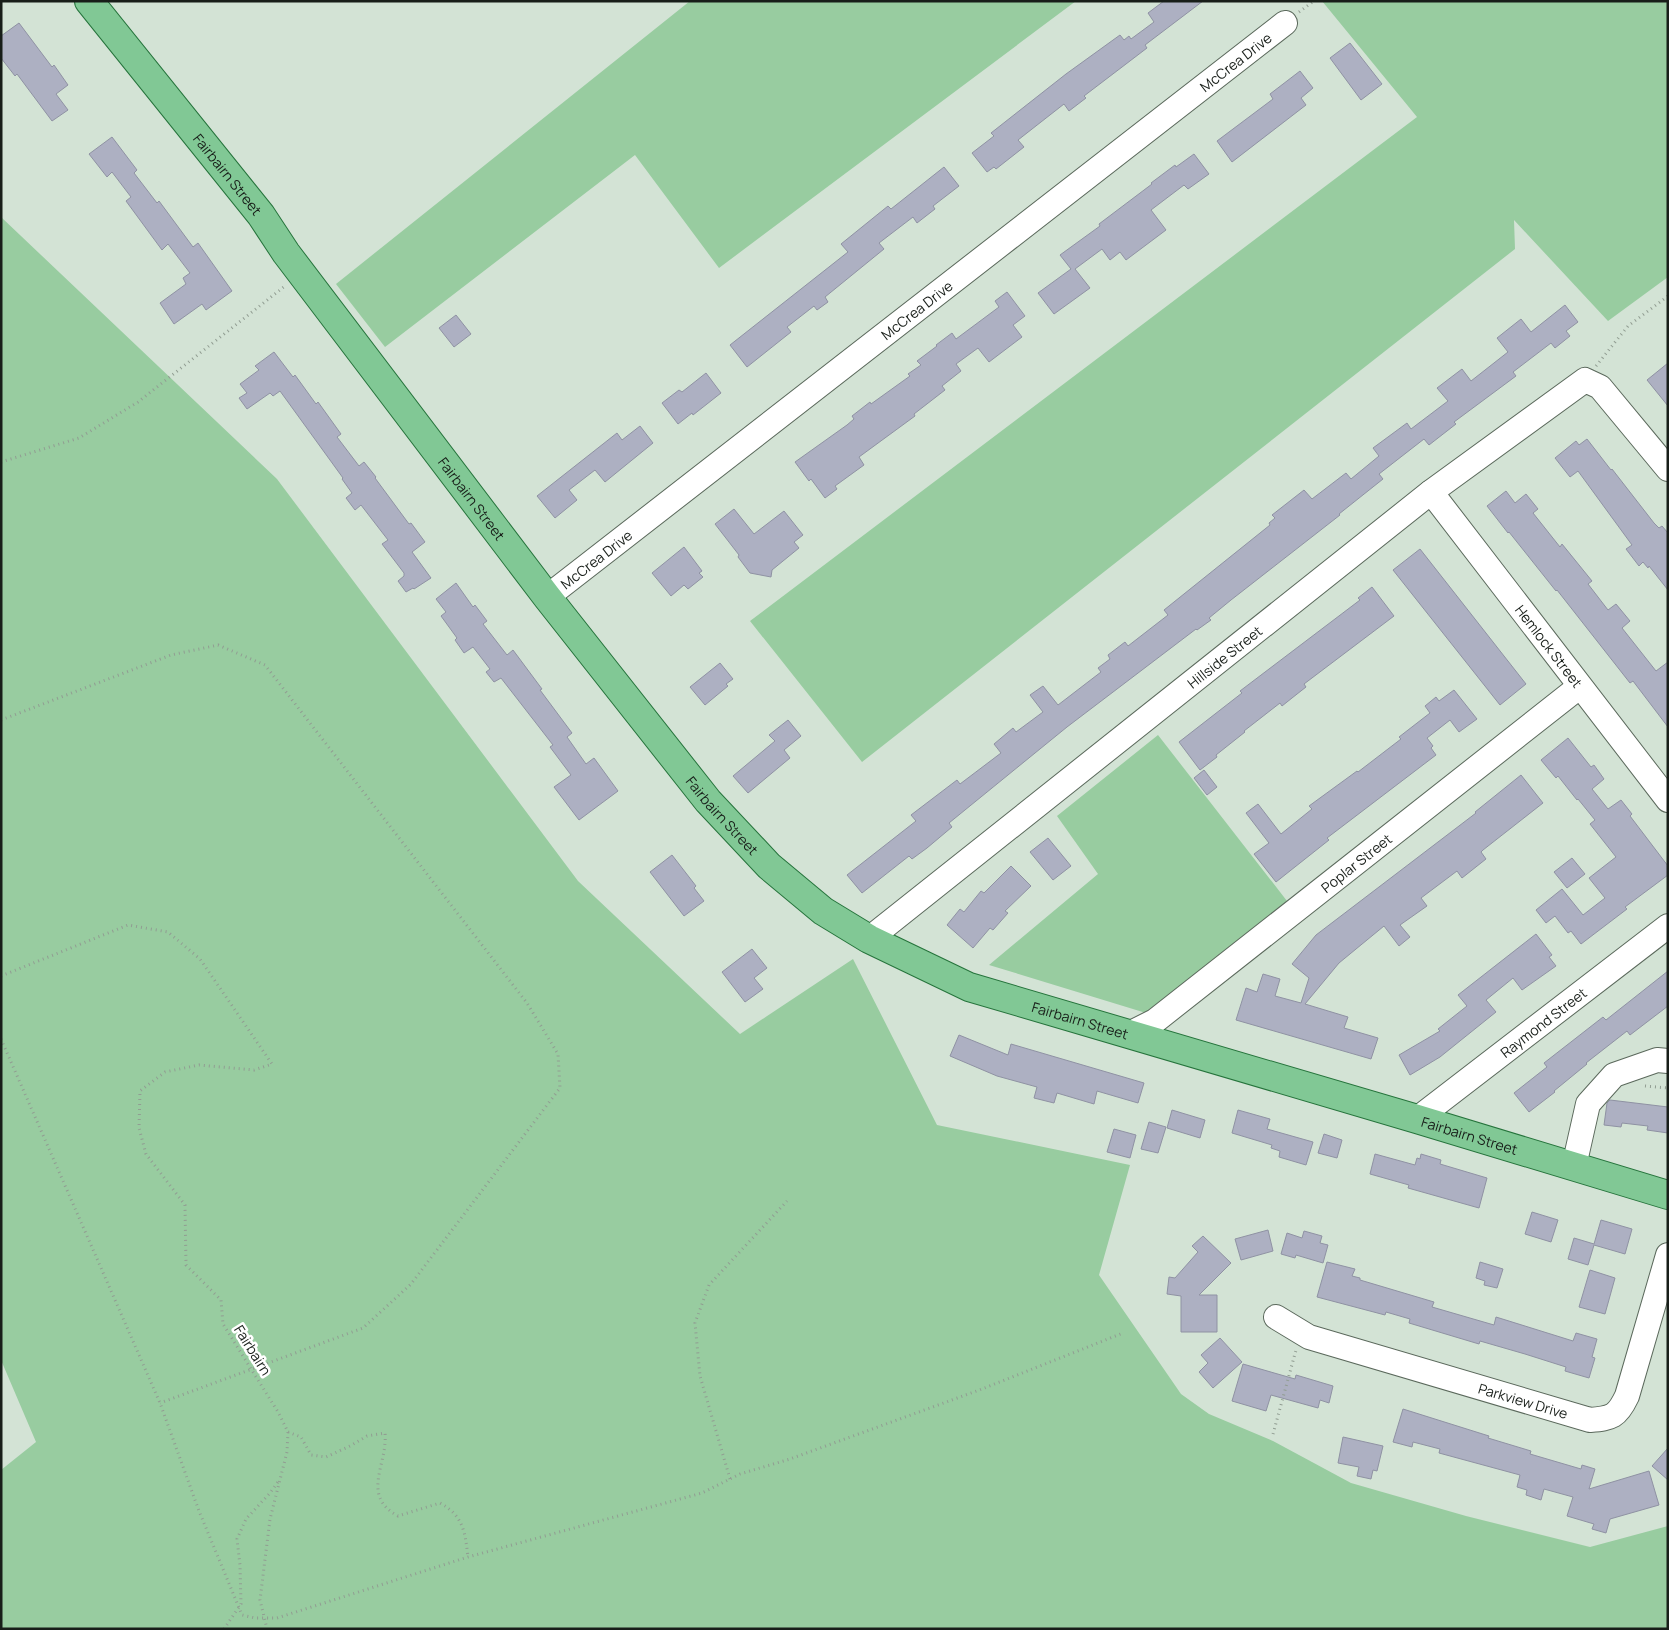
<svg xmlns="http://www.w3.org/2000/svg" width="1669" height="1630" viewBox="0 0 1669 1630" font-family="Manrope,sans-serif">
	<style>
		.green { fill: #98cca0 }
		.building { fill: #adb0c2; stroke: #8f92a3 }
		.lines { fill: none; stroke-linecap: round; stroke-linejoin: round }
		.minor-casing { stroke: #5b695c; stroke-width: 26 }
		.major-casing { stroke: #26743c; stroke-width: 30 }
		.path { stroke: #919d92; stroke-width: 3; stroke-dasharray: 1 4; stroke-linecap: butt }
		.minor { stroke: #fff; stroke-width: 24 }
		.major { stroke: #81c895; stroke-width: 28 }
		.labels { text-anchor: middle; dominant-baseline: central; stroke-width: 5; stroke-linejoin: round; paint-order: stroke }
		.street-label { font-size: 14px; fill: #181e19; stroke: #fff }
	</style>
	<rect width="100%" height="100%" fill="#d3e3d5"/>
	<path class="green" d="M690,1H1076L719,268L635,155L385,347L336,284Z
		M1322,1H1668V277L1608,321L1514,220L1515,249L862,762L750,621L1417,117Z
		M1,217L277,479L578,881L740,1034L853,959L937,1125L1130,1165L1099,1275L1181,1394L1209,1414L1273,1441L1351,1483L1466,1516L1590,1547L1668,1526V1629H1V1470L36,1442L1,1360Z
		M1158,735L1287,901L1146,1013L989,965L1098,874L1057,816Z"/>
	<path class="building" d="M1164,1H1203L1145,45L1147,48L1084,96L1086,98L1069,111L1064,104L1018,140L1024,147L996,169L994,167L987,172L972,153L994,136L991,133L1066,74L1120,35L1124,40L1129,36L1131,39L1154,22L1148,13Z
		M19,23L52,67L54,65L68,85L56,94L68,110L52,121L17,74L15,76L1,58V36Z
		M1350,43L1382,84L1361,100L1330,58Z
		M1300,71L1313,88L1301,98L1306,105L1232,162L1217,141L1273,99L1270,94Z
		M112,137L137,170L134,173L157,203L159,201L193,247L198,243L232,291L206,310L202,304L174,324L160,303L186,284L183,278L190,273L168,244L162,250L126,201L131,197L112,172L107,177L89,154Z
		M1194,154L1209,174L1188,189L1184,185L1151,210L1166,230L1126,260L1120,252L1110,260L1102,249L1075,269L1090,288L1054,314L1038,293L1071,269L1060,255L1100,226L1099,224L1152,184L1151,183L1175,165L1176,167Z
		M944,167L959,186L933,206L935,209L917,223L913,217L879,243L884,249L825,297L828,302L817,310L814,306L787,327L791,332L747,367L730,345L848,252L841,244L888,206L891,209Z
		M1007,292L1025,316L1013,325L1022,337L989,362L978,348L956,364L961,371L942,386L945,390L914,414L915,416L859,457L864,465L835,486L837,489L825,498L811,479L809,481L795,462L847,425L854,419L852,416L870,402L871,404L910,376L908,374L921,365L917,361L937,346L936,345L952,333L956,339L999,307L995,301Z
		M1565,305L1578,322L1566,331L1570,336L1555,348L1551,343L1513,372L1516,376L1454,422L1456,424L1429,445L1424,439L1379,474L1383,479L1339,514L1340,515L1231,600L1209,618L1211,620L1197,630L1196,629L1067,727L949,823L952,827L927,848L912,859L909,856L862,893L847,875L916,821L911,815L957,780L960,784L1001,753L994,744L1013,728L1016,732L1043,712L1030,695L1043,686L1058,705L1101,672L1098,668L1110,659L1108,655L1125,642L1128,646L1168,615L1164,610L1270,525L1269,523L1275,518L1272,515L1304,490L1312,499L1346,473L1351,479L1379,456L1373,448L1407,423L1411,429L1448,401L1437,388L1462,369L1471,381L1508,352L1497,338L1521,319L1531,332Z
		M456,315L471,334L454,347L439,328Z
		M274,352L293,377L295,375L316,404L318,402L341,434L337,437L359,466L364,462L376,477L375,478L409,524L411,523L425,542L412,552L431,578L414,589L413,588L406,592L398,581L404,576V573L382,544L388,540L361,505L355,510L346,498L352,493L342,479L343,478L280,391L273,396L270,393L247,409L239,398L247,393L240,384L259,370L255,366Z
		M1668,363V406L1647,380Z
		M706,373L721,393L693,415L692,413L678,424L662,403L679,390L682,392Z
		M640,426L653,443L605,482L595,470L569,490L577,500L555,518L537,496L617,433L622,440Z
		M1587,439L1611,470L1612,469L1654,523L1659,528L1662,526L1668,533V590L1649,566L1648,568L1643,562L1639,566L1626,549L1632,545L1578,471L1570,477L1555,458L1576,441L1579,445Z
		M1506,491L1515,503L1526,494L1538,509L1533,513L1560,547L1562,544L1592,581L1588,584L1608,610L1616,604L1630,621L1622,628L1656,671L1668,662V727L1633,681L1630,683L1557,590L1556,591L1509,532L1508,533L1487,506Z
		M734,509L754,534L784,511L803,535L794,542L799,548L772,570L771,577L750,573L738,557L739,555L715,524Z
		M684,547L702,571L699,573L703,577L688,589L684,585L671,596L652,573Z
		M1420,549L1526,684L1500,705L1393,570Z
		M456,583L473,607L475,605L487,621L483,624L507,655L513,650L542,689L540,690L572,733L567,737L586,764L594,758L618,791L579,820L554,787L571,775L550,747L553,745L501,678L494,682L486,672L490,669L473,647L464,653L455,640L457,638L441,616L446,612L436,599Z
		M1372,587L1394,616L1304,684L1306,687L1292,698L1282,706L1280,703L1244,731L1245,732L1216,755L1217,757L1200,770L1179,742L1242,693L1240,691L1360,600L1358,598Z
		M720,663L733,679L726,684L728,686L705,705L690,687Z
		M1454,690L1477,719L1459,732L1450,720L1427,738L1433,746L1431,748L1436,755L1327,838L1329,840L1276,882L1254,854L1269,843L1246,813L1258,804L1281,834L1312,809L1309,806L1357,771L1358,772L1401,739L1399,737L1430,713L1425,706L1436,697L1439,701Z
		M788,720L801,736L784,750L790,758L748,793L733,776L775,741L769,735Z
		M1568,738L1591,767L1594,765L1604,779L1592,789L1608,809L1621,800L1632,814L1630,816L1668,866V875L1625,907L1627,909L1581,944L1571,931L1568,933L1555,916L1546,923L1536,910L1562,889L1583,915L1605,898L1589,878L1616,857L1590,824L1595,820L1578,799L1577,800L1558,776L1556,778L1541,760Z
		M1204,770L1217,787L1207,795L1194,778Z
		M1521,775L1543,803L1483,850L1481,852L1486,859L1462,878L1457,871L1421,898L1427,906L1400,925L1410,937L1399,946L1384,926L1339,963L1305,1004L1348,1017L1344,1028L1378,1038L1371,1059L1236,1020L1246,988L1257,992L1263,974L1280,979L1275,996L1301,1003L1309,978L1292,964L1316,935L1476,813L1475,812Z
		M1048,838L1071,866L1053,880L1030,852Z
		M672,855L696,886L694,888L704,901L684,916L650,872Z
		M1572,858L1585,874L1567,888L1554,872Z
		M1011,866L1031,886L1005,911L1008,913L993,930L990,928L973,948L947,925L960,909L964,912L981,891L984,893Z
		M1536,934L1552,955L1549,957L1556,966L1522,990L1513,978L1486,1000L1496,1012L1440,1057L1410,1075L1399,1055L1440,1031L1438,1029L1467,1006L1458,995Z
		M752,949L767,968L754,978L763,989L745,1002L722,972Z
		M1668,971V1006L1630,1035L1627,1031L1586,1063L1587,1064L1554,1091L1555,1092L1529,1112L1514,1093L1547,1067L1544,1063L1603,1017L1606,1020Z
		M959,1035L1008,1055L1011,1044L1144,1083L1138,1103L1097,1091L1094,1104L1057,1093L1054,1103L1034,1098L1037,1087L997,1076L950,1056Z
		M1610,1100L1668,1107V1133L1647,1130L1648,1126L1622,1123L1621,1127L1604,1125L1607,1103Z
		M1172,1110L1205,1120L1200,1138L1167,1128Z
		M1238,1110L1270,1119L1267,1129L1313,1142L1306,1165L1279,1157L1280,1151L1271,1148L1272,1145L1232,1133Z
		M1149,1122L1166,1127L1158,1153L1141,1149Z
		M1114,1129L1136,1135L1130,1158L1107,1152Z
		M1324,1134L1342,1140L1337,1158L1318,1153Z
		M1375,1154L1415,1165L1417,1158L1420,1159L1421,1154L1441,1160L1440,1164L1487,1178L1479,1208L1408,1188L1409,1185L1370,1174Z
		M1532,1212L1558,1220L1551,1242L1525,1234Z
		M1601,1220L1632,1229L1625,1254L1594,1245L1588,1265L1568,1259L1574,1238L1594,1244Z
		M1268,1230L1273,1251L1241,1260L1235,1239Z
		M1304,1231L1322,1236L1320,1243L1328,1245L1323,1263L1296,1255L1295,1258L1281,1254L1287,1233L1302,1238Z
		M1203,1236L1231,1263L1199,1295H1217V1332H1181V1296L1167,1294L1169,1277L1175,1278L1198,1252L1192,1246Z
		M1327,1262L1355,1269L1352,1276L1360,1278V1280L1434,1302L1432,1307L1494,1325L1496,1317L1573,1341L1576,1333L1597,1339L1592,1357L1595,1358L1589,1378L1565,1371L1566,1367L1525,1354L1480,1341L1479,1344L1409,1323L1410,1319L1386,1312L1385,1315L1317,1297Z
		M1480,1262L1503,1269L1497,1288L1484,1285L1485,1281L1476,1278Z
		M1590,1270L1615,1278L1605,1314L1579,1307Z
		M1220,1338L1242,1362L1213,1388L1199,1372L1208,1363L1201,1355Z
		M1243,1364L1295,1379L1296,1375L1333,1386L1329,1403L1320,1400L1318,1408L1271,1395L1266,1411L1232,1401Z
		M1403,1409L1489,1436L1488,1438L1531,1451L1530,1454L1581,1469L1582,1465L1595,1469L1589,1489L1649,1471L1659,1505L1610,1519L1606,1533L1592,1529L1594,1524L1567,1516L1573,1497L1544,1489L1541,1500L1526,1495L1527,1490L1517,1487L1520,1475L1439,1453L1440,1449L1413,1442L1412,1447L1393,1442Z
		M1343,1437L1383,1446L1377,1471L1373,1470L1371,1479L1357,1476L1359,1467L1338,1463Z
		M1668,1448V1480L1652,1466Z"/>
	<g class="lines">
		<defs>
			<g id="minor">
				<path id="s1" d="M1431,492L1668,800"/>
				<path id="s2" d="M547,597L1285,23"/>
				<path id="s3" d="M869,939L1431,492L1585,380L1600,387L1668,469"/>
				<path id="s4" d="M1129,1034L1155,1021L1579,687"/>
				<path id="s5" d="M1417,1119L1668,926"/>
				<path d="M1574,1166L1588,1104L1614,1075L1657,1060L1668,1061"/>
				<path id="s6" d="M1276,1317L1309,1337L1590,1420C1612,1418 1617,1417 1627,1396L1668,1255"/>
			</g>
			<g id="major">
				<path id="s7" d="M89,1L261,215L286,253L547,597L708,801L769,866L823,911L869,939L969,987L1417,1119L1668,1195"/>
			</g>
		</defs>
		<use href="#minor" class="minor-casing"/>
		<use href="#major" class="major-casing"/>
		<path class="path" d="M1299,12L1314,1
			M1596,366L1628,326L1668,296
			M1,462L79,438L138,402L285,286
			M1,720L171,655L218,645L265,665L527,1003L558,1054L560,1088L411,1284L363,1328L160,1403
			M1,976L128,925L168,932L200,959L272,1064L254,1070L199,1065L165,1072L140,1091L139,1128L146,1154L185,1205L186,1265L221,1300L223,1324L278,1412L288,1432L287,1452L270,1519L260,1600L267,1629
			M1,1039L160,1403L199,1511L242,1615L255,1618H277L468,1557L702,1493L740,1474L790,1459L982,1389L1123,1333
			M1645,1086L1668,1088
			M288,1432L301,1437L311,1455L326,1457L350,1446L367,1436L385,1433C388,1465 360,1495 398,1516L440,1503C464,1516 465,1533 468,1557
			M1273,1434L1296,1350
			M730,1479L700,1376L695,1323L709,1285L787,1201
			M224,1629L241,1604L240,1565L237,1539L246,1519L270,1493L280,1479"/>
		<use href="#minor" class="minor"/>
		<use href="#major" class="major"/>
	</g>
	<g class="labels">
		<g class="street-label">
			<text stroke="none"><textPath href="#s2" startOffset="872">McCrea Drive</textPath></text>
			<text stroke="none"><textPath href="#s7" startOffset="222">Fairbairn Street</textPath></text>
			<text stroke="none"><textPath href="#s2" startOffset="468">McCrea Drive</textPath></text>
			<text stroke="none"><textPath href="#s7" startOffset="628">Fairbairn Street</textPath></text>
			<text stroke="none"><textPath href="#s2" startOffset="62">McCrea Drive</textPath></text>
			<text stroke="none"><textPath href="#s1" startOffset="194">Hemlock Street</textPath></text>
			<text stroke="none"><textPath href="#s3" startOffset="454">Hillside Street</textPath></text>
			<text stroke="none"><textPath href="#s7" startOffset="1032">Fairbairn Street</textPath></text>
			<text stroke="none"><textPath href="#s4" startOffset="285">Poplar Street</textPath></text>
			<text stroke="none"><textPath href="#s7" startOffset="1452">Fairbairn Street</textPath></text>
			<text stroke="none"><textPath href="#s5" startOffset="159">Raymond Street</textPath></text>
			<text stroke="none"><textPath href="#s7" startOffset="1858">Fairbairn Street</textPath></text>
			<text transform="translate(253 1350) rotate(58)">Fairbairn</text>
			<text stroke="none"><textPath href="#s6" startOffset="262">Parkview Drive</textPath></text>
		</g>
	</g>
	<rect width="1669" height="1630" fill="none" stroke="#181e19" stroke-width="5"/>
</svg>
